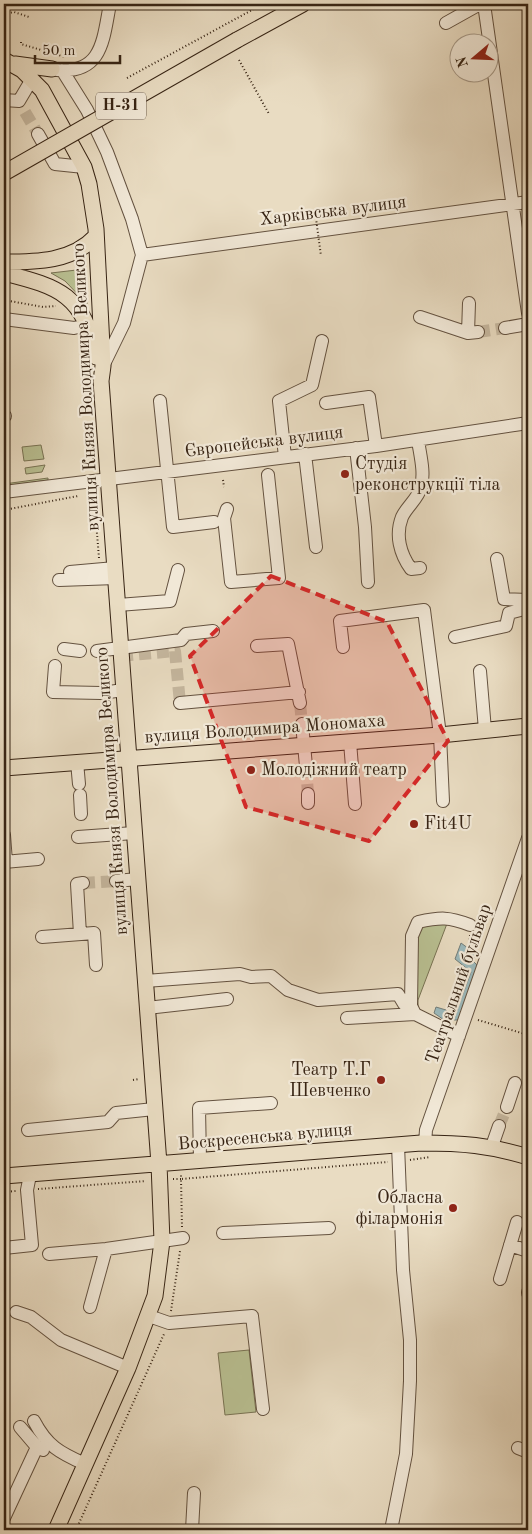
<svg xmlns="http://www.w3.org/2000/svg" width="532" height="1534" viewBox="0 0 532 1534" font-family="'Old Standard TT',serif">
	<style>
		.green { fill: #b9c092; stroke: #787253 }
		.water { fill: #9bb9bc; stroke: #737d79 }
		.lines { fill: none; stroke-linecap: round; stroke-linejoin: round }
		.minor-tunnel { stroke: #c5b79f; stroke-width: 12; stroke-dasharray: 12 6; stroke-linecap: butt }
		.minor-casing { stroke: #645240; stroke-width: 14 }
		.major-casing { stroke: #372414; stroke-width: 17 }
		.path { stroke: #372414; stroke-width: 2; stroke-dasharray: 1 2.5; stroke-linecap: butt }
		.minor { stroke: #f1e8d7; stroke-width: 12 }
		.major { stroke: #e9dcc2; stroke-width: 15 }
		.major-bridge-casing { stroke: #372414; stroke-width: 17; stroke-linecap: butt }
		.path-bridge { stroke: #372414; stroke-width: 2; stroke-dasharray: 1 2.5; stroke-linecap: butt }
		.major-bridge { stroke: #e9dcc2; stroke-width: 15 }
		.marked { fill: #d62828; fill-opacity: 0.2; stroke: #d62828; stroke-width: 4; stroke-dasharray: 10 6; stroke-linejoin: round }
		.poi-dot { fill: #8f2418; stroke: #f1e8d7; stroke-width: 2 }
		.labels { text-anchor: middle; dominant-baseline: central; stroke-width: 4.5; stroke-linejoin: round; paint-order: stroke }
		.shield { fill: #f1e8d7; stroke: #6f5f4e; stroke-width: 1 }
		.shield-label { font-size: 16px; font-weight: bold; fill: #372414 }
		.street-label { font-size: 18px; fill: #372414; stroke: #f1e8d7 }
		.poi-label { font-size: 18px; fill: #372414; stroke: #f1e8d7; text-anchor: start }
	</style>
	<rect width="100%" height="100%" fill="#e9dcc2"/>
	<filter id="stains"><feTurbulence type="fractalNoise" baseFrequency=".004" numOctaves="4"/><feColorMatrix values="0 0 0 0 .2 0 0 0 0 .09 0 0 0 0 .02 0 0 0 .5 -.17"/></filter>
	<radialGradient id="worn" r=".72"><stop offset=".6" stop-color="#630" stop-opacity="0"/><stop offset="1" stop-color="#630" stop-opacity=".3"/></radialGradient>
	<path class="green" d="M85,269L87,304L65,281L51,273Z
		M41,445L44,459L24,461L22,447Z
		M45,465L42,472L26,474L25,468Z
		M48,478V480L4,486V484Z
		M448,921L418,1000V1007L415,1001L416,940L423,925Z
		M249,1350L256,1412L225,1415L218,1353Z"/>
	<path class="water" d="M461,943L476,954L473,961L479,967L459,1020H444L434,1013L436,1007L446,1010L448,1013L456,1012L471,972L455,959Z"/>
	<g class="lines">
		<path class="minor-tunnel" d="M25,112L38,134
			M478,332L505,328
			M121,656L175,651L180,703
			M300,703L302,724
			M306,766L308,794
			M83,883L116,881
			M499,1126L507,1107"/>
		<defs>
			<path id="minor" d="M484,4L528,313
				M446,23L480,4
				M57,70C103,74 103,39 110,4
				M62,70L87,110L107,152L132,219L142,255L124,323L103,366
				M4,100L19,101
				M19,101L32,79
				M38,134L55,164L84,167
				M142,255L528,202
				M420,317L468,333L478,332
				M4,319L74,328L87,325
				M505,328L528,324
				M468,333L469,303
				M160,401L173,527L214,522
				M326,403L369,397L376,446
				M4,416H5
				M418,440C420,455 425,472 421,487C418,499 407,506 402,517C395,535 400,554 411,569L420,568
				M356,448L365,527L368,582
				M305,454L316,547
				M285,457L279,401L312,385L322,341
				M4,492L376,446L528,423
				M227,509L224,518L231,582L279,578L268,475
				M497,559L504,599L528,600
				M70,572L115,568
				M59,580L116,578
				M118,605L170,601L178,570
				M455,637L506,626L509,613L528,608
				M257,646L288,644L300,703
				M343,647L340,621L424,610L440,735L443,801
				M64,649L80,651
				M97,651L181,640L186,634L213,631
				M55,666L53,692L101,693L124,690
				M480,671L485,730
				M180,703L299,692
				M302,724L306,766
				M350,742L355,804
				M77,762L79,784
				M308,794V803
				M80,795L81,814
				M4,835L6,862
				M78,837L134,833
				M4,862L38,859
				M116,881L138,879
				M80,934L77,884L83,883
				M42,937L94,933L96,965
				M145,981L240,974L251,977L271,976L288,990L318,1000L398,994L404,1004L411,1006
				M147,1008L227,999
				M347,1018L415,1014
				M459,1036L415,1014L411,1006L412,936L418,922C441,917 449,917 470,925
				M507,1107L515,1083
				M28,1130L108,1122L116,1113L154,1109
				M425,1143L426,1130L528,838
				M492,1146L499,1126
				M200,1160L199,1108L271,1103
				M223,1233L329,1228
				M510,1245L528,1251
				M4,1248L32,1245L27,1190L30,1175
				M49,1254L106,1249L183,1238
				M500,1279L517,1222
				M528,1293V1292
				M90,1307L106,1249
				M16,1312L31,1317L61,1340L128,1368
				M149,1316L169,1323L252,1316L263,1409
				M34,1421C47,1446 60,1453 85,1464
				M20,1427L37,1447L43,1450
				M518,1448L528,1452
				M4,1518L37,1447
				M192,1530L194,1493
				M391,1530L406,1454L410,1381V1340L403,1270L398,1145"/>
			<path id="major" d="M237,40L303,4
				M4,60L22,70L42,90L84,167L89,184L96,229L103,366L101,381L159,1164L162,1241L155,1296L128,1368L56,1530
				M15,64L52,69
				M4,262C37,262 72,262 96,236
				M4,273C60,287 84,295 96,357
				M4,768L440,735L528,726
				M4,1176L421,1143C462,1143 489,1145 528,1157"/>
		</defs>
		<use href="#minor" class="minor-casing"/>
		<use href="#major" class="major-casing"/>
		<path class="path" d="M4,14L14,12L29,17
			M21,42V44L65,57
			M239,60L269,114
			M127,78L263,4
			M4,300L43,307L56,306
			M527,447H528
			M223,480L224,487
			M88,495L94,497L99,558
			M4,510L78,496
			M523,685L526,714
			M470,935L469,946L477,951
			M478,1020L528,1035
			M133,1080L139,1079
			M410,1160L430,1157
			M173,1179H181V1174
			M38,1189L146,1181
			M4,1192L16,1191
			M182,1227L181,1179L388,1162
			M171,1311L180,1251
			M76,1530L164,1334"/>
		<use href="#minor" class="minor"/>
		<use href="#major" class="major"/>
		<defs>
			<path id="major-bridge" d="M4,173L237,40"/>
		</defs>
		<use href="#major-bridge" class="major-bridge-casing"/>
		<path class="path-bridge" d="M315,211L321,256"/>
		<use href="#major-bridge" class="major-bridge"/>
	</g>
	<path class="marked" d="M271,576L387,622L448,741L369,841L246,807L190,656Z"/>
	<g class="poi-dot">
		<circle cx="345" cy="474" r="5"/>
		<circle cx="251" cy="770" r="5"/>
		<circle cx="414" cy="824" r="5"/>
		<circle cx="381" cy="1080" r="5"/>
		<circle cx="453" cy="1208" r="5"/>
	</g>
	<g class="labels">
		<rect class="shield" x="96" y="92.5" width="50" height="27" rx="4"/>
		<g class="shield-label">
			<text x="121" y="106">Н-31</text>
		</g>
		<g class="street-label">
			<text transform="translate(333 211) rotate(-7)">Харківська вулиця</text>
			<text transform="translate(86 387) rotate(-93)">вулиця Князя Володимира Великого</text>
			<text transform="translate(264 442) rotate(-7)">Європейська вулиця</text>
			<text transform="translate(265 729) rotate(-4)">вулиця Володимира Мономаха</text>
			<text transform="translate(112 791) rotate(-94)">вулиця Князя Володимира Великого</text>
			<text transform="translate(459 984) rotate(-71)">Театральний бульвар</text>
			<text transform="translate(265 1137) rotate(-5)">Воскресенська вулиця</text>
		</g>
		<g class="poi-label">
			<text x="355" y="464">Студія<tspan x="355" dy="21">реконструкції тіла</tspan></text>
			<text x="261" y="770">Молодіжний театр</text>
			<text x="424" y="824">Fit4U</text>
			<text x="371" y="1070" text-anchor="end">Театр Т.Г<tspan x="371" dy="21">Шевченко</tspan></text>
			<text x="443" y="1198" text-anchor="end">Обласна<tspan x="443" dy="21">філармонія</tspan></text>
		</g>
	</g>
	<rect width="532" height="1534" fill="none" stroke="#e9dcc2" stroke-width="20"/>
	<rect x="5" y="5" width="522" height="1524" fill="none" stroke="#372414" stroke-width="2.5"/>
	<rect x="10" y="10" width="512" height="1514" fill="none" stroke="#372414"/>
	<g transform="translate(474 58) rotate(251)"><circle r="24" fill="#f1e8d7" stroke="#a79a89"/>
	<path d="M0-4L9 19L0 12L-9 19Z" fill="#8f2418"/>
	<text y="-8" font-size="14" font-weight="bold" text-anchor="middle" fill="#372414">N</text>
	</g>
	<path d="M35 55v8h85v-8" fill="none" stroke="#372414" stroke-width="2.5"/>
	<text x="42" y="55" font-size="15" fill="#372414" stroke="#f1e8d7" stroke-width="4" paint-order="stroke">50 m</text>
	<rect width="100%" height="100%" filter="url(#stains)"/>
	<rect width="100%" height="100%" fill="url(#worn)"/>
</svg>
